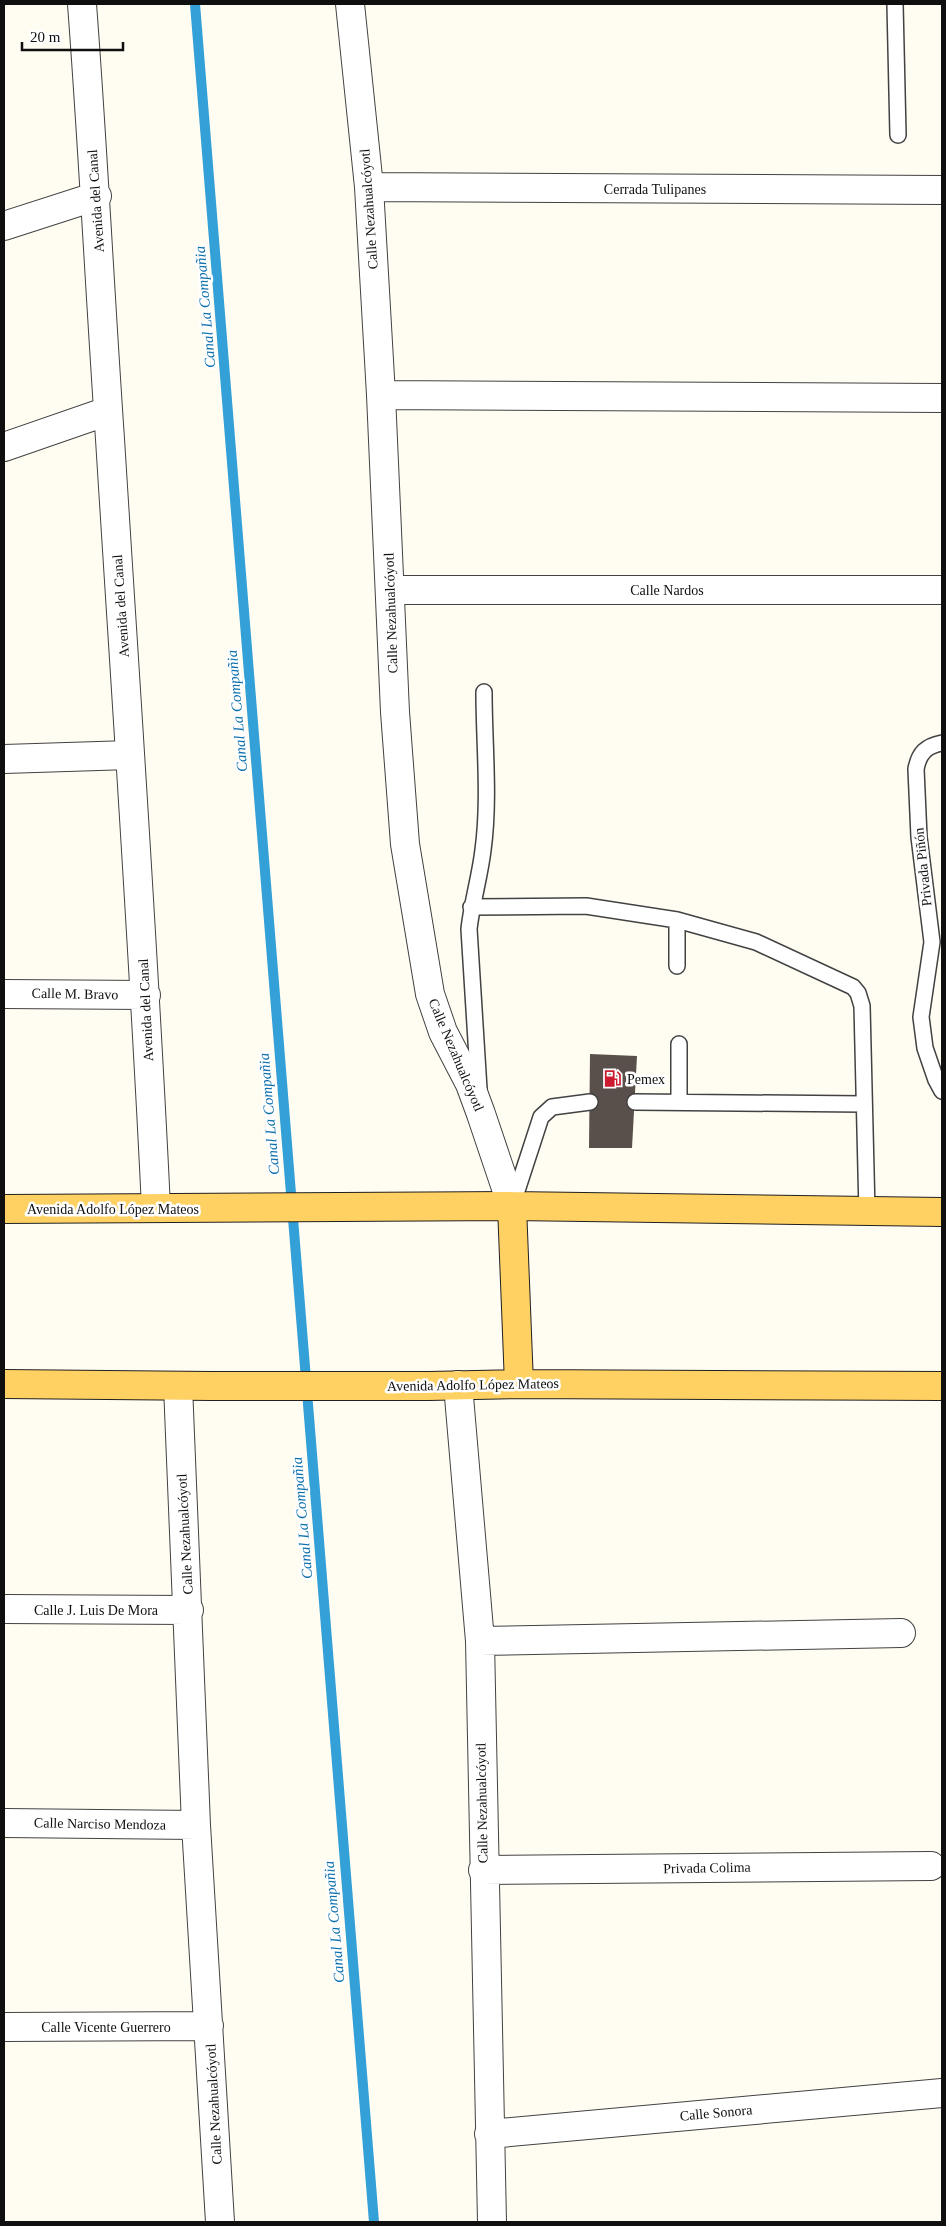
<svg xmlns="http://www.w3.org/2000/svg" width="946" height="2226" viewBox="0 0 946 2226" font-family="Georgia,serif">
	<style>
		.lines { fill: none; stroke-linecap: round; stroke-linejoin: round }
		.stream { stroke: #33a0d8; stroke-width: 10 }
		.building { fill: #594f4b }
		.lane-casing { stroke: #424242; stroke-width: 18 }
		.street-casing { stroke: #424242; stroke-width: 30 }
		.primary-casing { stroke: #202020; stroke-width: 30 }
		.lane { stroke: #fff; stroke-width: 15 }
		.street { stroke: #fff; stroke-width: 28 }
		.primary { stroke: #ffd062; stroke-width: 28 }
		.labels { text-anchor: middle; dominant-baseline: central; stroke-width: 5; stroke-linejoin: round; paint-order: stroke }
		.street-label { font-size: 14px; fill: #0f0f0f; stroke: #fff }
		.poi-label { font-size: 14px; fill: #0f0f0f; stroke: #fff; text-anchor: start }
		.water-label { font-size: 15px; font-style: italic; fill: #0d70ac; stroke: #fff }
	</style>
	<rect width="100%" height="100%" fill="#fffcf2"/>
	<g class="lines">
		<path class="stream" d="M195,4L374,2222"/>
	</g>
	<path class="building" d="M590,1054L637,1056L632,1148H589Z"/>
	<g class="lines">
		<defs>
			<path id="lane" d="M895,4L898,135
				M942,743C926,746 919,753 916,769L919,837L932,942L921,1017L925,1048L936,1080L942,1091
				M471,907L586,906L677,920L756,942L853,987L858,993L862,1006L867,1212
				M677,920V966
				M679,1044V1101
				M479,1089L469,929C472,902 480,876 483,850C490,798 484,744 484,692
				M635,1102L863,1104
				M513,1203L541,1117L552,1107L590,1102"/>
			<path id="street" d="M82,4C93,149 100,294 110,439C126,696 144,952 156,1208
				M350,4L369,187L381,395L395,712L405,844L430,994L443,1032L470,1084L481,1114L512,1206
				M369,187L942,190
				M4,226L97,196
				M381,395L942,398
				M4,447L108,411
				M391,590H942
				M4,759L130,755
				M4,994L146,995
				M458,1385L480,1641L492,2222
				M178,1386L196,1825L220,2222
				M4,1609L189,1610
				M480,1641L901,1633
				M4,1823L196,1825
				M483,1870L931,1866
				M4,2027L209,2026
				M489,2134L942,2093"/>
			<path id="primary" d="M512,1206L519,1384
				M4,1209L512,1206L942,1212
				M4,1384L211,1386H429L519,1384L942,1386"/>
		</defs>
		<use href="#lane" class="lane-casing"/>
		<use href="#street" class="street-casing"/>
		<use href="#primary" class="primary-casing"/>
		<use href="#lane" class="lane"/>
		<use href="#street" class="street"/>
		<use href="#primary" class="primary"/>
	</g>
	<defs>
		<symbol id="fuel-bare" viewBox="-9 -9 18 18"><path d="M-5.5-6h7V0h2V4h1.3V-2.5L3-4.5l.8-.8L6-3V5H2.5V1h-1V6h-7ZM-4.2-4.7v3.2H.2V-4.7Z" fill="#cc1b2e" stroke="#fff" stroke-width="2.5" paint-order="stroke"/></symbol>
	</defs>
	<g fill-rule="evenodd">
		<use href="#fuel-bare" x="600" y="1066" width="25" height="25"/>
	</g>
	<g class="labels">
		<g class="street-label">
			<text x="655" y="189">Cerrada Tulipanes</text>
			<text transform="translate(96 201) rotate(-94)">Avenida del Canal</text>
			<text transform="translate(369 209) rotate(-94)">Calle Nezahualcóyotl</text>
			<text x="667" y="590">Calle Nardos</text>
			<text transform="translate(121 606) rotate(-94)">Avenida del Canal</text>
			<text transform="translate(391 613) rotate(-92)">Calle Nezahualcóyotl</text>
			<text transform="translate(923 867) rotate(-96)">Privada Piñón</text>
			<text transform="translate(75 994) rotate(1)">Calle M. Bravo</text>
			<text transform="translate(146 1010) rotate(-93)">Avenida del Canal</text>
			<text transform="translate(456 1055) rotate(67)">Calle Nezahualcóyotl</text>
			<text x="113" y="1209">Avenida Adolfo López Mateos</text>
			<text transform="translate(473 1385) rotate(-1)">Avenida Adolfo López Mateos</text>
			<text transform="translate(185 1534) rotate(-93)">Calle Nezahualcóyotl</text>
			<text x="96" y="1610">Calle J. Luis De Mora</text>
			<text transform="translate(482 1803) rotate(-91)">Calle Nezahualcóyotl</text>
			<text transform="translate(100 1824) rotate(1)">Calle Narciso Mendoza</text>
			<text transform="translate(707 1868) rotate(-1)">Privada Colima</text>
			<text x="106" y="2027">Calle Vicente Guerrero</text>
			<text transform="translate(214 2104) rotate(-93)">Calle Nezahualcóyotl</text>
			<text transform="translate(716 2113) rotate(-5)">Calle Sonora</text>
		</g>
		<g class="poi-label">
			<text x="627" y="1079">Pemex</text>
		</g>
		<g class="water-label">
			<text transform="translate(205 307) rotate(-95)">Canal La Compañia</text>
			<text transform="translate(237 711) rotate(-95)">Canal La Compañia</text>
			<text transform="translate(269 1114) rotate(-95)">Canal La Compañia</text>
			<text transform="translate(302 1518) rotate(-95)">Canal La Compañia</text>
			<text transform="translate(334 1922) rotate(-95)">Canal La Compañia</text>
		</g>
	</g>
	<rect width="946" height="2226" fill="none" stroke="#0f0f0f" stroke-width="10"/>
	<path d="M22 42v8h101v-8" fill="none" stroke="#0f0f0f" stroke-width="2.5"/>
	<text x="30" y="42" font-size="15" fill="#0f0f0f" stroke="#ffffff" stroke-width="4" paint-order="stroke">20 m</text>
</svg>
